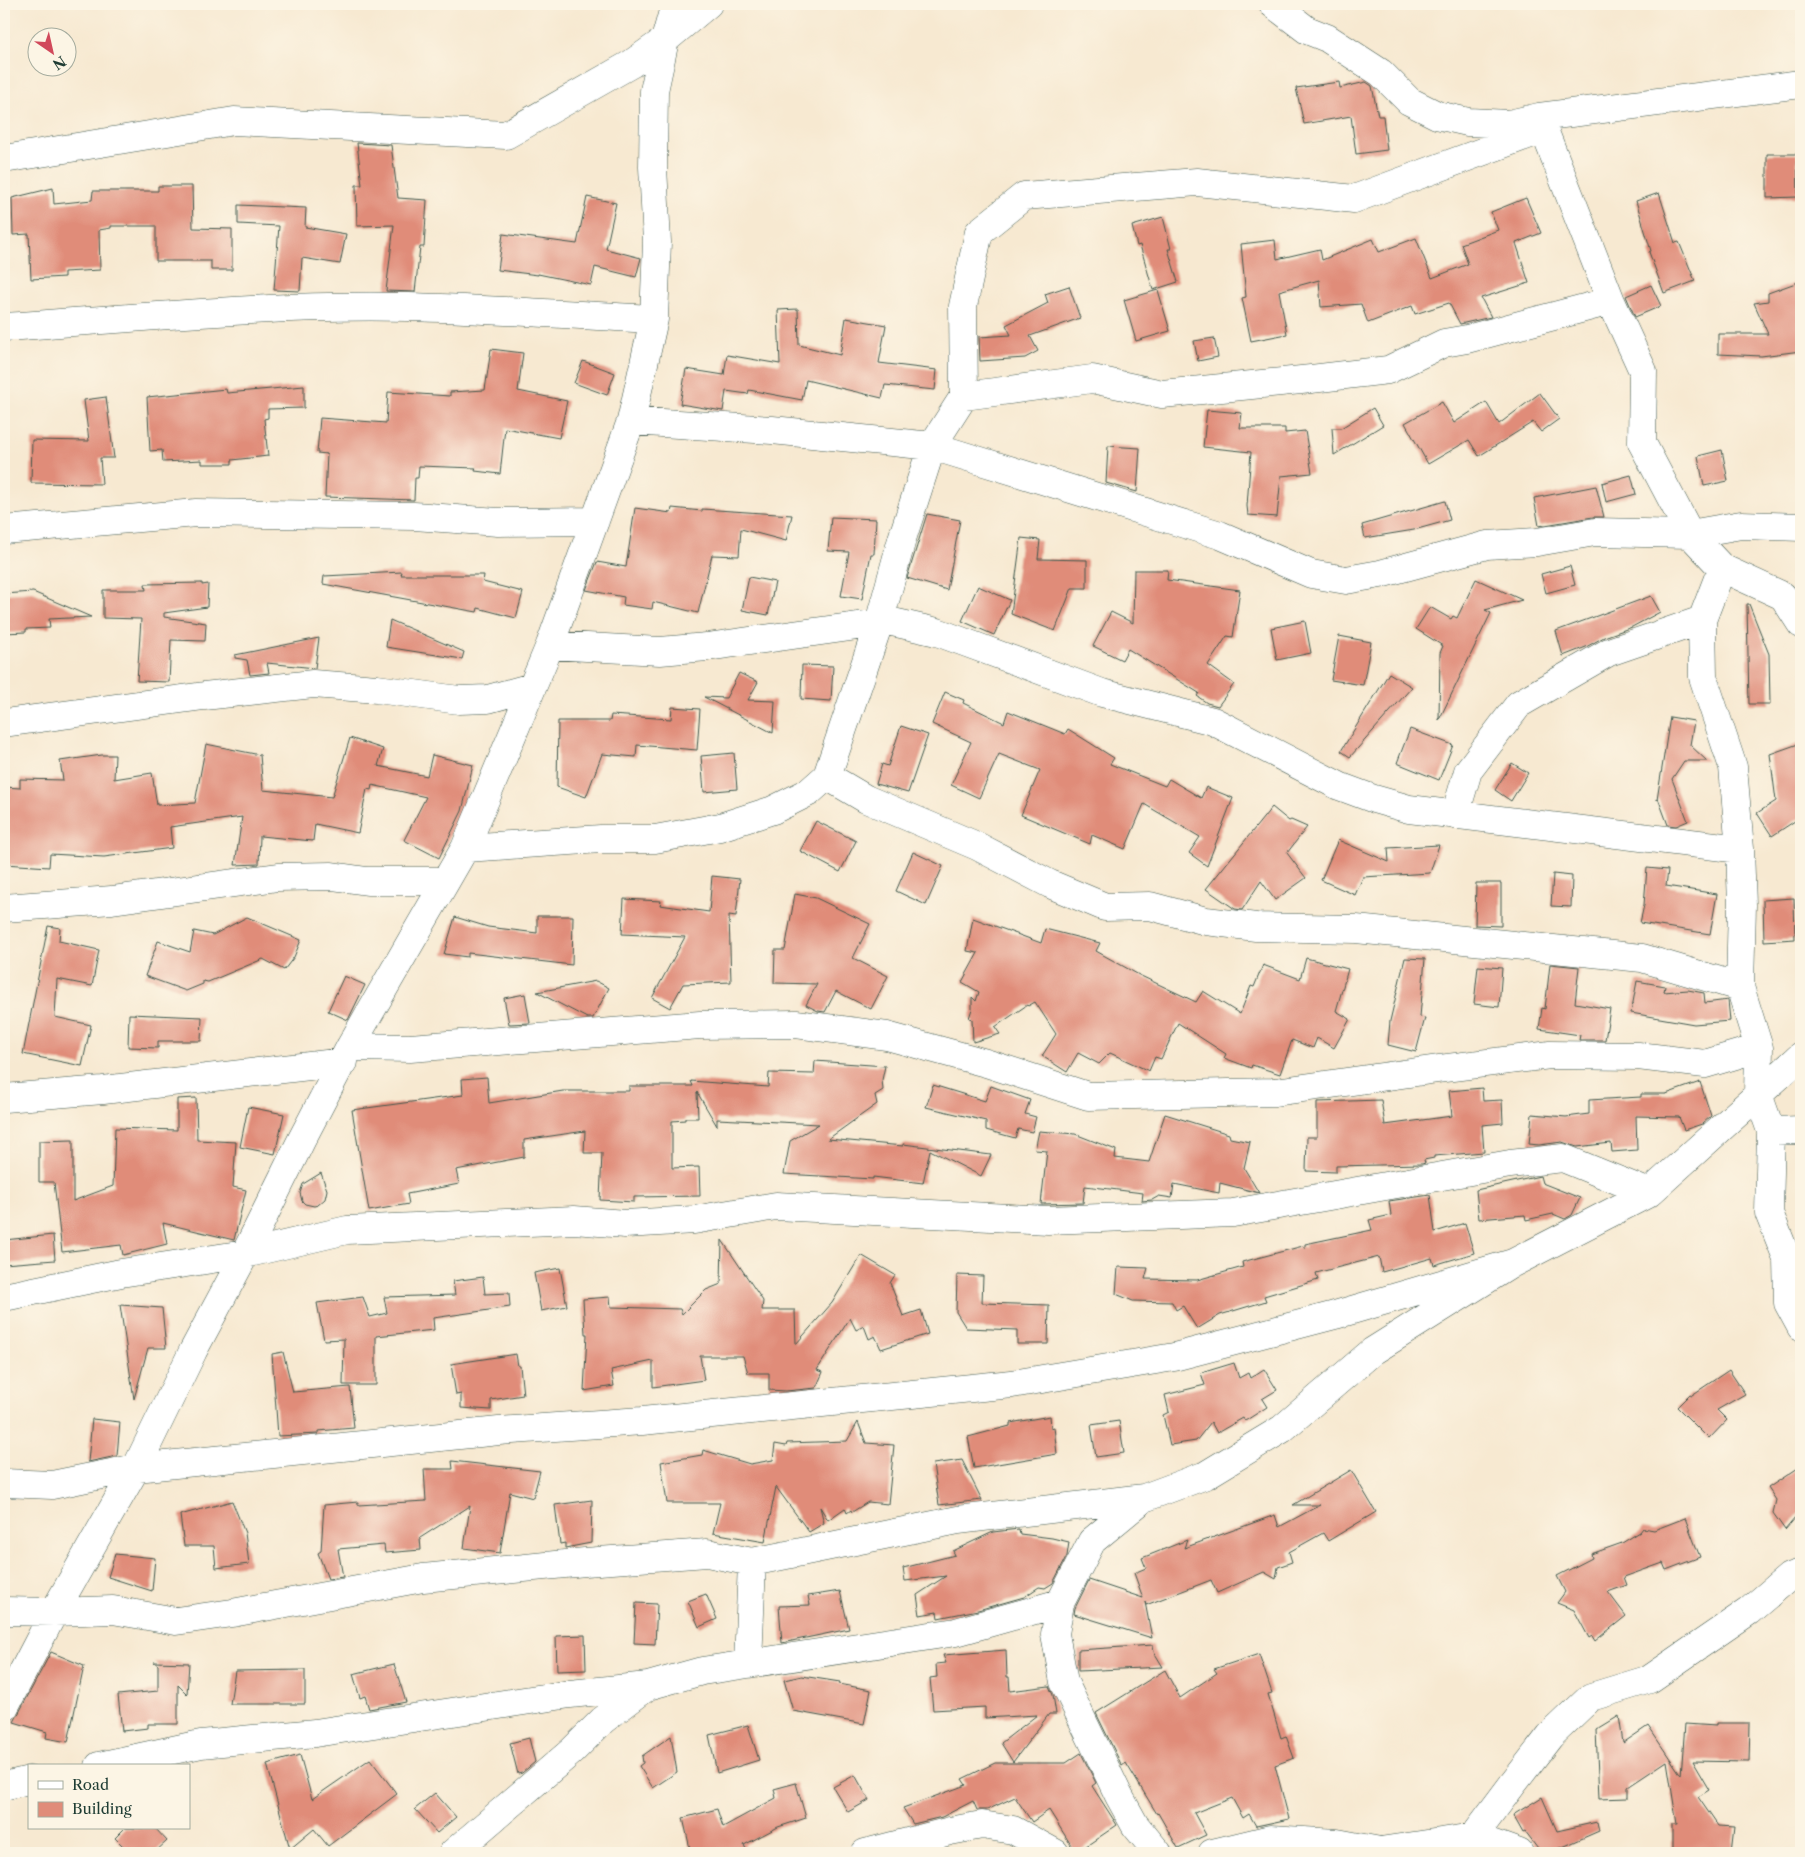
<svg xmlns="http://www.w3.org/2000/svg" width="1805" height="1857" viewBox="0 0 1805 1857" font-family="'Libre Caslon Text',serif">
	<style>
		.building { fill: #e08c79 }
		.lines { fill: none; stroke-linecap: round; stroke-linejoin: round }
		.minor-casing { stroke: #3f574c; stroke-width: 29 }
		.minor { stroke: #fff; stroke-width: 28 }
	</style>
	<rect width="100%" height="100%" fill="#fcf5e5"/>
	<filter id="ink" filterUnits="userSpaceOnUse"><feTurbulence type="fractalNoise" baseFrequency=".02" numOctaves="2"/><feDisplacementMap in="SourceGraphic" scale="10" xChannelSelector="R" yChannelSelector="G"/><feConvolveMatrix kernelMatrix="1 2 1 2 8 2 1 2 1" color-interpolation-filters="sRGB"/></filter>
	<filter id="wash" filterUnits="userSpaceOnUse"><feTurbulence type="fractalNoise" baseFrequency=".0096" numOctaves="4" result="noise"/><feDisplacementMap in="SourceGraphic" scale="20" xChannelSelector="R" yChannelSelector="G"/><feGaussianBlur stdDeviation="1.12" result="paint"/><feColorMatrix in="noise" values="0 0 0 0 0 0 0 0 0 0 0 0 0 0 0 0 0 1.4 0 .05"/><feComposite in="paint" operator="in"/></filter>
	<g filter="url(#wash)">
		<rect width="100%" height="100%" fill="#f7e9d1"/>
		<g id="blocks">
			<path class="building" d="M1339,82L1340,88L1366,82L1372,86L1378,116H1383L1387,150L1356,154L1351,116L1304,124L1296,88Z
				M357,143L391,145L398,198L427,200L424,247H420L415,292L386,291L394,225L357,226L356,185H362Z
				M1767,154H1797L1798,197L1767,198Z
				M158,186H192L193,228L232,229V270H211V261H156V226H111V228L99,230L100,270L64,272V277L31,279L29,234L13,235L12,198L53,188L54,204L92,200L93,191H158Z
				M1659,193L1675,243L1679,242L1695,281L1664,293L1649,252L1651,251L1636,201Z
				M587,197L616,203L606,249L641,258L636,277L595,267L591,285L538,274V275L498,270L503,234L577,244Z
				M1526,198L1541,233L1516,243L1529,283L1481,298L1491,317L1460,324L1449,303L1415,314L1412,306L1368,323L1361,304L1321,307L1319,280L1279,291L1287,334L1251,341L1242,298L1246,297L1241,244L1275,240L1277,259L1320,249L1322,260L1373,239L1379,252L1416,238L1432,278L1468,264L1461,244L1498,230L1491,212Z
				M238,205L306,208L305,227L346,234L340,264L302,258L300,291L274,290L279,226L238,224Z
				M1163,217L1171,249H1168L1178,282L1153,290L1140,245L1137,246L1132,226Z
				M1801,281V351L1761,356L1718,354V334H1768L1754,303L1768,301V293Z
				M1651,285L1661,306L1635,317L1626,296Z
				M1069,286L1080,318L1030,336L1038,351L1025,358L980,361L979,337L1011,335L1006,325L1048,303L1045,294Z
				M1158,290L1170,331L1136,341L1124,300Z
				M798,309L799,345L840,355L846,318L886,325L879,363L937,370L935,390L885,385L882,398L806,380L802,400L749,390L748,394L726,391L723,411L680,404L686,369L724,375L727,355L780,364L778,310Z
				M1214,338L1218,357L1198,361L1194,341Z
				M491,349L523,353L518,391L567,401L559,438L505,428L500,474L475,471L476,468L419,466L418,478H415L414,500L325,497L327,454L317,453L320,418L386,423L388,392L450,396V392L485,390Z
				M583,361L615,373L607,395L574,383Z
				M304,386V408L268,409V418L264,419L268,456L232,460V464H202V460L163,462L162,450L150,451L147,397L226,389L227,393Z
				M1540,393L1559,419L1541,432L1533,422L1479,456L1469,440L1428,464L1405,423L1442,402L1454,423L1486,402L1499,424Z
				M106,397L114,458H100L102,484L31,483L32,440L89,441L84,400Z
				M1373,408L1383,425L1334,455L1332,428H1341Z
				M1207,410L1242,413L1240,428H1285V433L1305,431L1312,473L1281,476L1277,517L1248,515L1247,506L1251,452L1203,447Z
				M1108,446L1140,448L1137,492L1106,483Z
				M1722,450L1728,481L1704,486L1698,456Z
				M1631,475L1636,494L1606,502L1602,483Z
				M1596,486L1604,517H1593L1539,526L1534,498Z
				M1445,501L1450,520L1414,530L1365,538L1362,525Z
				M635,508L671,513L672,508L702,511V509L792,515L786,541L741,529L739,556L712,555L698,613L653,602L652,609L623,605L624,597L586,590L597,562L626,567Z
				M927,514L960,520L947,590L907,578Z
				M831,517L876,519L874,554H871L862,599L841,596L849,552L828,551Z
				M1021,538L1040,540L1038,559L1087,560V588H1072L1055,631L1011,614Z
				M1570,566L1575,585L1546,593L1541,574Z
				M1134,570H1168L1167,580L1240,590L1233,637L1227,636L1208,665L1234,684L1218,706L1207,703L1197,696L1199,693L1128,649L1122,660L1093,646L1111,612L1133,623Z
				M402,572L401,575H484L483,582L523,592L516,618L478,608L477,612L323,584L324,576Z
				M749,577L775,582L768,615L742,610Z
				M1476,579L1522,600L1485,610L1491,613L1439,720L1440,653L1443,646L1416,629L1430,607L1451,619L1453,616L1457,618Z
				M202,583V585L208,584L207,607L164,613V617L206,623L205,641L171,640L169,682L137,681L141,619L103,618V590H146L145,584Z
				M978,586L1010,600L994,635L962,621Z
				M33,592L91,617L49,619L50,628L26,629V632L4,633V594Z
				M1651,596L1660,612L1632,627L1604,637L1586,647L1563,656L1556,631Z
				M1747,604H1749L1769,654L1770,704H1749Z
				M390,620L464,652L462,659L386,647Z
				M1305,621L1311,653L1277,660L1271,628Z
				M1339,636L1371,642L1363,685L1331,680Z
				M319,638L315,668L267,663L269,673L250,675L247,660L235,658V655Z
				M802,665L833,666L831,701L801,699Z
				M739,673L758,682L748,700L775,701L773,733L704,697L726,698Z
				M1389,673L1412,687L1350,757L1341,751Z
				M945,692L964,700L963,703L1004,723L1008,711L1065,734L1068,729L1114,758L1110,764L1165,786L1169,779L1201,798L1206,787L1233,798L1207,866L1189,853L1200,837L1144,804L1125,849L1092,835L1090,844L1021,815L1040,770L999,754L979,798L951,785L971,742L932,724Z
				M672,707L700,709L697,750L637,745L636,757L602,754L586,797L557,787L558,721H610L611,715L671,719Z
				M1670,717L1694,721L1690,745L1707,761H1684L1672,779L1688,821L1676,826L1668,825L1658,798L1657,800Z
				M901,726L928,735L908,793L876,784L882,764L888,766Z
				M1410,729L1453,745L1439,780L1397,763Z
				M350,738L383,749L378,766L427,776L432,755L473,765L462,811L439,858L404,840L426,797L372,785L371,790L367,789L358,833L315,824L313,841L260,836L259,864L235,865L242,817L170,827L172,848L104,857L50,854L49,867L4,864V787L20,788V779L63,780L60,761L102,755H115L114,779L152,773L157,805L195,803L206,744L260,755L263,790L332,797Z
				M1801,743V817L1772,836L1757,813L1776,801L1770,754Z
				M734,753L737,789L704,792L701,756Z
				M1512,763L1528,773L1511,801L1495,790Z
				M1272,807L1289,821L1291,820L1307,827L1287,853L1306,878L1275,900L1261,881L1242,910L1235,909L1206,889Z
				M816,821L856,841L840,872L800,851Z
				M1338,840L1389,862L1388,848L1439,845L1430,873L1363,877L1355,895L1321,880Z
				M913,852L943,866L926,905L896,891Z
				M1647,868L1668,870L1666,886L1717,894L1710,934L1640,923L1644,905Z
				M1553,874L1572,876L1571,907L1551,906Z
				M712,876L740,879L736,916L729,915L731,982L683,984L670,1008L652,998L685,937L622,934L624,899L661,901L660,905L709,912Z
				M1476,883H1501V926L1475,925Z
				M795,894L816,898L870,924L853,958L888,976L871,1009L836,991L825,1012L818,1011L806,1005L817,984L774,983L775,950H785Z
				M1794,898L1795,939L1764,941L1763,900Z
				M537,916H573L572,965L468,953V957L444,954L455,917L488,927L537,933Z
				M247,917L301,940L294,957L284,970L263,959L208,982L203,981V984L186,991L145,976L158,941L190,952L194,931L213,935Z
				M973,918L1041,943L1045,929L1100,943L1096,951L1139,975L1196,1002L1203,991L1240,1014L1251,986L1254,987L1263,965L1300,979L1306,958L1348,969L1336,1011L1350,1019L1334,1048L1317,1038L1313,1048L1292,1040L1280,1074L1252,1065L1251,1068L1224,1058L1226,1054L1178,1023L1161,1059L1155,1057L1149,1071L1110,1053L1099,1064L1078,1053L1067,1072L1042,1056L1056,1034L1035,1002L1028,1006L1027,1005L995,1027L1000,1034L973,1042L972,1019L969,1018L972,1009V997L976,1001L979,992L962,982L978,953L967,951Z
				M48,926L60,928L59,941L99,950L92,986L57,979L55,1017L91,1025L82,1066L23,1054Z
				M1405,958L1425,959L1420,1017L1425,1018L1416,1052L1388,1045L1390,1021Z
				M1550,964L1579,967L1575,1003L1610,1009L1605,1040H1579L1580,1035L1539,1029L1542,1008L1545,1009Z
				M1478,966L1502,968L1499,1007L1474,1004Z
				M344,976L365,985L348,1020L328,1011Z
				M596,981L609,988L593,1018H587L537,992Z
				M1637,981L1665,986L1664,992L1688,990L1704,993L1705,1003L1728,1000L1730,1021L1694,1024L1631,1013Z
				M525,994L530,1023L509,1024L504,998Z
				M129,1014L202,1017L201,1041H158V1048L128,1047Z
				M815,1061L885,1066L882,1080L883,1090L875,1095L877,1104L828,1139L903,1146V1144L991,1155L981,1176L930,1150L923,1183L873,1177V1179L784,1174L790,1141L819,1124L717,1119V1126L697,1092L698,1118H685V1120L672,1121V1168L699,1167L700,1196L634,1197V1202L600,1200L602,1153H584L585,1131L524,1140V1157L456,1170L459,1184L407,1194L409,1204L369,1211L352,1110L463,1095L462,1079L487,1077L489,1103L563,1091H629V1086H693L691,1081L768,1087L769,1073L814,1074Z
				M1700,1082L1711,1116L1702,1124L1684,1130L1679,1117L1636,1116L1637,1150L1612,1152L1611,1143L1577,1147L1562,1142L1539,1145L1529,1144L1532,1114L1566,1117L1589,1114V1100L1641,1097V1094H1666Z
				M933,1085L985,1101L991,1086L1030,1100L1025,1114L1036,1117L1032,1132L1018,1129L1015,1138L986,1130V1121L926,1107Z
				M1482,1088L1483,1101L1502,1100L1503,1123L1482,1125L1484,1152L1434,1156V1158L1424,1160L1425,1163L1422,1164L1336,1166V1172L1306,1171L1307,1137H1317V1102L1381,1100L1385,1125L1452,1116L1449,1091Z
				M196,1098L197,1140L236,1142L233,1187L246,1190L234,1240L163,1223L167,1244L123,1255L121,1245L62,1252L54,1182H39V1141L73,1140V1201L113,1186L115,1128L177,1130V1099Z
				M248,1107L284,1114L275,1154L240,1147Z
				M1165,1114L1229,1134L1230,1138L1250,1142L1244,1168L1259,1193L1220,1183L1219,1193L1174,1184L1172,1198L1159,1196L1152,1200L1142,1201L1143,1193L1085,1186L1083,1203L1041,1204L1047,1151L1035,1150L1039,1131L1075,1134L1116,1150L1115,1158L1149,1162Z
				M321,1173L327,1190L325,1199L318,1205L314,1206L305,1204L302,1201L300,1193L303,1184Z
				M1540,1176L1542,1183L1580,1198L1572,1215L1565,1219L1553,1214L1526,1220L1525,1215L1479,1219L1476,1190Z
				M1430,1195L1435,1232L1465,1223L1474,1253L1434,1265L1432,1258L1382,1272L1379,1257L1316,1273L1318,1280L1264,1296L1266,1301L1220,1315L1197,1329L1183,1306L1176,1310L1172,1302L1133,1301L1116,1294L1118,1267L1148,1268L1145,1279L1197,1280L1243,1267L1242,1262L1303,1246L1305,1249V1244L1372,1230L1369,1220L1391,1215L1389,1201Z
				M53,1235L55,1260L4,1264V1240Z
				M722,1240L763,1301L762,1310H795L796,1344L832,1303L861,1255L895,1275L890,1283L903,1316L921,1310L928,1334L881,1349L875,1336L869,1339L864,1326L856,1330L850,1318L817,1370L823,1372L816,1388L786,1391L769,1390V1373H748L743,1356H700L704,1380L653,1387V1361L611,1370L614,1386L584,1391L587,1334H585L583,1299L610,1297L611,1307L680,1309L682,1314L706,1290L721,1284Z
				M560,1268L567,1306L541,1311L534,1273Z
				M957,1275L983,1276L982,1303L1049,1305L1048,1344H1017V1330L966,1328L956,1312Z
				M483,1277L485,1294L509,1293L510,1307L433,1318L434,1330L376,1336V1385H343L344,1339L324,1340L317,1303L363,1297L370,1317L387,1313L384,1297L455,1295L453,1281Z
				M120,1305L162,1308L166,1348H148L134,1399Z
				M283,1352L293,1392L350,1387L354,1428L318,1431V1434L278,1436L272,1354Z
				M516,1354L518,1366H520L523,1395L491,1400V1410L461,1408V1394L456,1395L451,1364Z
				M1234,1363L1239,1378L1248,1373L1250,1378L1264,1369L1277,1390L1262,1399L1267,1407L1245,1421L1243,1418L1217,1433L1211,1422L1196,1441L1170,1445L1163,1415L1169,1412L1165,1395L1205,1385L1201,1373Z
				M1729,1370L1745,1394L1717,1410L1727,1420L1709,1439L1677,1407L1690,1394L1692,1395Z
				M1050,1416L1051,1428L1054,1427L1057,1454L974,1468L968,1437L1010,1426V1423Z
				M92,1419L120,1422L117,1456L88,1462Z
				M1119,1421L1124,1453L1096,1457L1091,1425Z
				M858,1422L866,1443L894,1445L888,1504L868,1502L852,1512L851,1510L847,1513L845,1508L828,1520L820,1507L824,1523L809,1532L776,1487L765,1542L713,1533L720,1503H667L661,1462L702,1455L703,1450L750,1464L773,1460L775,1444L786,1446L787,1443L847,1441Z
				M962,1460L982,1500L939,1505L933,1464Z
				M452,1461L540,1471L533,1498L510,1492L500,1553L464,1548L470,1506L420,1538L421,1550L385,1553L384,1545L338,1549L343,1577L328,1579L318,1553L321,1551L324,1505L358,1502V1505L426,1501L424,1469H453Z
				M1801,1466V1511L1785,1530L1773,1513L1776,1500L1768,1488Z
				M1351,1470L1376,1512L1328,1541L1323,1533L1289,1552L1292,1562L1278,1567L1276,1579L1264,1572L1217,1593L1211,1580L1146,1605L1145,1602L1152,1638L1074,1614L1075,1608L1089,1580L1143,1598L1134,1573L1146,1568L1142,1558L1187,1540L1184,1548L1275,1515L1279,1527L1320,1505H1293Z
				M592,1500L591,1543L565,1548V1543L560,1544L555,1505Z
				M232,1501L245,1533L249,1564L216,1568L214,1546H184L180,1515Z
				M1685,1518L1700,1557L1666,1570L1663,1563L1624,1577L1627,1585L1608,1592L1626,1616L1595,1641L1592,1636L1589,1638L1574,1610L1557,1603L1565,1592L1557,1576L1592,1558L1591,1554L1622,1543L1640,1532L1643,1528L1654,1530Z
				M1019,1529L1020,1534L1052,1538L1069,1542L1067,1556L1053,1583L1045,1588L1039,1587L1024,1597L978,1610L938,1618L937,1612L920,1615L917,1595L946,1576L905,1581L903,1568L955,1555L953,1551L993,1532Z
				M115,1554L155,1558L152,1591L108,1577Z
				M840,1591L849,1629L782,1643L779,1606L810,1605L808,1596Z
				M706,1594L717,1619L699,1627L688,1601Z
				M636,1603L657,1604L655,1644L634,1643Z
				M585,1635L586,1670L557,1671L556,1636Z
				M1153,1645L1154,1652L1163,1667L1078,1671V1650Z
				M1006,1650L1007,1677H1009L1010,1691L1049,1686L1053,1695L1056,1714H1049L1013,1762L1001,1743L1037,1715L985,1718V1707L933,1710L930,1678L937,1677L936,1664L946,1663L943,1655Z
				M51,1652L84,1666L68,1742L46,1738L47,1732L14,1722Z
				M1259,1654L1272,1693L1268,1694L1281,1738L1286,1736L1294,1758L1275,1765L1289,1819L1256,1826L1249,1814L1243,1818L1232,1798L1194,1813L1206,1835L1178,1848L1158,1813L1157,1814L1126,1763L1122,1766L1096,1713L1165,1670L1180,1698L1217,1673L1214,1669Z
				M154,1662L189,1663L187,1694L178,1685V1724H148V1728L122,1731L118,1695L158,1691V1665Z
				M394,1664L406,1702L369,1709L365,1696L360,1698L353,1674Z
				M305,1670V1704H230L235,1671Z
				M802,1676L840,1682L839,1684L871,1690L864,1724L793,1711L784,1680Z
				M1619,1716L1623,1743L1648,1726L1681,1775L1685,1724L1716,1726V1723H1750L1749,1762L1692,1761L1709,1790L1698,1797L1718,1826L1735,1827L1732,1853H1695L1693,1851H1672V1824H1677L1667,1761L1628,1787V1798L1599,1799L1596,1730Z
				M748,1725L759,1760L717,1773L709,1735Z
				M671,1736L677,1772L653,1788L639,1766L643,1763L642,1756Z
				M529,1738L535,1762L522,1773L518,1774L510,1743Z
				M1081,1753L1096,1783L1092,1786L1117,1825L1076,1853L1049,1810L1032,1822L1015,1797L987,1810H977L973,1801L942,1817L913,1824L903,1808L966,1785L962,1779L995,1763H1066Z
				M300,1755L312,1799L370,1759L397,1794L328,1846L314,1829L290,1849L267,1764Z
				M855,1775L869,1800L848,1812L833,1787Z
				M796,1783L806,1818L778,1827L744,1845L748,1853H691L683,1818L717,1809L723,1827L776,1798L774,1789Z
				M435,1793L456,1817L437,1833L415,1809Z
				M1542,1797L1557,1831L1597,1822L1599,1831L1549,1853H1541L1525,1832L1523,1833L1513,1815Z
				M125,1828H155L167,1841L154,1853H130L115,1838Z"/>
		</g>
	</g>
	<g filter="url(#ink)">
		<use href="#blocks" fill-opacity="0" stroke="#3f574c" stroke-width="1"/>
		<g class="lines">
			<defs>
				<path id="minor" d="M1273,4L1307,30L1327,38L1381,73L1409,101L1437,115L1468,122L1509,124L1539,117L1801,84
					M1539,117L1611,301L1643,371L1642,443L1690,534L1722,568L1702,620L1703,677L1733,767L1740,849L1742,905L1740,987L1759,1048L1758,1094L1771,1131L1769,1213L1787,1258L1788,1303L1801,1327
					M4,159L234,121L506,135L631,64L665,40L708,4
					M4,327C138,318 273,304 408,307C490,309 572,315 654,319
					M964,396L1092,379L1162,394L1311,379L1388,370L1444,343L1467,339L1611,301
					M631,421L772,430L932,446L1220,535L1311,574L1346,580L1380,574L1487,545L1537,542L1595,532L1690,534L1741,525L1801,527
					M4,530L196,513L414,516L498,522L595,521
					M1722,568L1783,596L1801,624
					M879,619L937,632L1102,693L1213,721L1339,786L1374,799L1409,809L1740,849
					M550,645L660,651L707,647L879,623
					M4,723L204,696L313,684L377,689L459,700L488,699L532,687
					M827,776L866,799L977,846L1050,884L1105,907L1150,906L1206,921L1256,927L1356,929L1642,958L1740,987
					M1455,815L1468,771L1519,704L1609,652L1702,620
					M465,848L601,839H655L720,827L773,810L809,792L827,776L879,623L902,539L932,446L964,396L963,306L979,232L1024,196L1197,182L1354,199L1544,129
					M4,908L112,900L278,877L332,876L367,881H445
					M350,1047L410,1048L700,1025L796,1024L887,1036L986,1063L1088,1096L1275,1092L1438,1069L1550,1055L1638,1056L1705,1064L1759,1048
					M4,1098L103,1090L344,1062
					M1771,1131L1801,1130
					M4,1297L121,1273L245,1254L347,1230L574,1220L625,1224L694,1220L776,1206L1048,1220L1233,1213L1510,1164L1563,1158L1649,1193
					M4,1483L52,1485L136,1468L499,1431L642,1421L1012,1384L1174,1357L1335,1315L1513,1263
					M4,1611L54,1612L113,1610L176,1621L232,1613L423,1578L585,1562L707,1553L752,1562L958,1520L1144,1498
					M748,1664L752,1562
					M4,1708L54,1612L136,1468L193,1351L245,1254L302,1139L350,1047L465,848L550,645L631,421L654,319L657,242L653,167L654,91L665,40L675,4
					M99,1766L201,1744L315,1733L570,1694L648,1686
					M4,1786L29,1780
					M453,1853L572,1751L603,1720L648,1686L702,1671L956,1632L1060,1603
					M865,1853L950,1831L982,1825L1013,1830L1055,1853
					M1158,1853L1135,1825L1119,1796L1064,1682L1055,1634L1060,1603L1092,1541L1144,1498L1206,1475L1282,1429L1373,1351L1513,1263L1649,1193L1801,1056
					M1212,1853L1270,1839L1337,1843L1380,1851L1474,1837L1519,1853
					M1461,1853L1512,1785L1550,1736L1591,1697L1650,1679L1749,1611L1789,1577L1801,1573"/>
			</defs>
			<use href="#minor" class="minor-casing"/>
			<use href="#minor" class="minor"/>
		</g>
	</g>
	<rect width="1805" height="1857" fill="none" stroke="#fcf5e5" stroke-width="20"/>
	<rect x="28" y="1764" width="162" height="65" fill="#fcf5e5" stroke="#a4ab9e"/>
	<rect x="38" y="1781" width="25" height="8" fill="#ffffff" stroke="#a4ab9e"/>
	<text x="72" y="1790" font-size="15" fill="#1f3d34">Road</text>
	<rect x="38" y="1802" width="25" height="15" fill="#e08c79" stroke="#a4ab9e"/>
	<text x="72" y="1814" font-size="15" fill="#1f3d34">Building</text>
	<g transform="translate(52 52) rotate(146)"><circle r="24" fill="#fcf5e5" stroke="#a4ab9e"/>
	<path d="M0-4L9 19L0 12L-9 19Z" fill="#d1495b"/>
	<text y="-8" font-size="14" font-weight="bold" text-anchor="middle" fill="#1f3d34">N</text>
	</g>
</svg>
